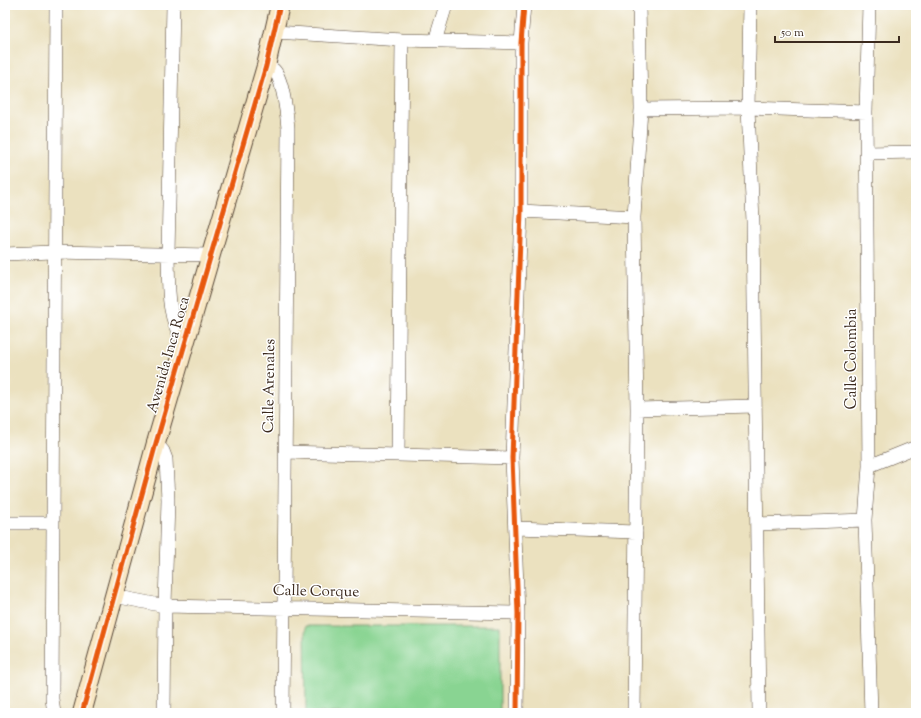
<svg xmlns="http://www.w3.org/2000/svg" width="921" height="718" viewBox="0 0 921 718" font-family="'Sorts Mill Goudy',serif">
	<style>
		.green { fill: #89d492; stroke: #627f58 }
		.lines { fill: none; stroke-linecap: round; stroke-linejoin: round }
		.street-casing { stroke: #554536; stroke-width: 14 }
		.secondary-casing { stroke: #554536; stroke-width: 20 }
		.street { stroke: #fff; stroke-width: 13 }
		.secondary { stroke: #f9e7c3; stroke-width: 18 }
		.cycleway-casing { stroke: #fff; stroke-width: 8 }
		.cycleway { stroke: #e8590c; stroke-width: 5 }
		.labels { text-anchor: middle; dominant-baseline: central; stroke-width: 3; stroke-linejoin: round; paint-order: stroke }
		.street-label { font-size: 15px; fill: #3b2a1e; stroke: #fff }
	</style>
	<rect width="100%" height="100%" fill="#fff"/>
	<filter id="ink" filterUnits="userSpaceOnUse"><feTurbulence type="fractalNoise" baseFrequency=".025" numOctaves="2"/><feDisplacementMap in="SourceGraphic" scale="8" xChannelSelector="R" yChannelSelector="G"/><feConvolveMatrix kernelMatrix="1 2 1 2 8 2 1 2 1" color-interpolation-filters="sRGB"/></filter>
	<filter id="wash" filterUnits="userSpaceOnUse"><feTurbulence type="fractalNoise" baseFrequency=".012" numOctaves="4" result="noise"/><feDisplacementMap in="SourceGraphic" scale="16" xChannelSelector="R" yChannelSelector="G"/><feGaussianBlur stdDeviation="0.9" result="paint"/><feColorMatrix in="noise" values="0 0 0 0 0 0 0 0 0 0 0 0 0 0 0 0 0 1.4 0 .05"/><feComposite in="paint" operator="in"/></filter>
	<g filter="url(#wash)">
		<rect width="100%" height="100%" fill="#ebe1bf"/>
		<path class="green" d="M305,626H500V713H306Z"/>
	</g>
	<g filter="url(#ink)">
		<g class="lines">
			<defs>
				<path id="street" d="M173,5L168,254C169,284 166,317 184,342
					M750,5L748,108L753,222L759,713
					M869,5L866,112L869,466L865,520L871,713
					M275,32L402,40L521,43
					M435,41L446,5
					M266,66C268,67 272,69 274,70C283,79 287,116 288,128L283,713
					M641,109L748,108L866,112
					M867,153L916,152
					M521,211L634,217
					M5,254L53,252L210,255
					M637,409L755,406
					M156,443L163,451L166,459L168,500L165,606L164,713
					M285,452L512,458
					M398,455L402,40
					M869,466L916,447
					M5,523H52
					M757,524L865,520
					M515,528L636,532
					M114,596L165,606L518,613
					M54,713L52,699L56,5
					M517,713L518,613L512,458L521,211V43L524,5
					M634,713L637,409L634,217L641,109L639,5"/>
				<path id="secondary" d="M82,713L156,443L266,66L280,5"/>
			</defs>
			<use href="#street" class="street-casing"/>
			<use href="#secondary" class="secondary-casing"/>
			<use href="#street" class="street"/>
			<use href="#secondary" class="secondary"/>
			<defs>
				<path id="cycleway" d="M82,713L156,443L266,66L280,5
					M517,713L518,613L512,458L521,211V43L524,5"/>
			</defs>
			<use href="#cycleway" class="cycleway-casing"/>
			<use href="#cycleway" class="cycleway"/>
		</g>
	</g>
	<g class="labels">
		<g class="street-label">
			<text transform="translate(169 355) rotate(-74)">Avenida Inca Roca</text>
			<text transform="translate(852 359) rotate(-90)">Calle Colombia</text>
			<text transform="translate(270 386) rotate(-89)">Calle Arenales</text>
			<text transform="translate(316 592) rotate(1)">Calle Corque</text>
		</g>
	</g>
	<rect width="921" height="718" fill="none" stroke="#fff" stroke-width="20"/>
	<path d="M775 36v6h124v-6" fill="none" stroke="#3b2a1e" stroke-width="2"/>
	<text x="781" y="36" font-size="12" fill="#3b2a1e" stroke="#ffffff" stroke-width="3" paint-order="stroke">50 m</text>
</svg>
